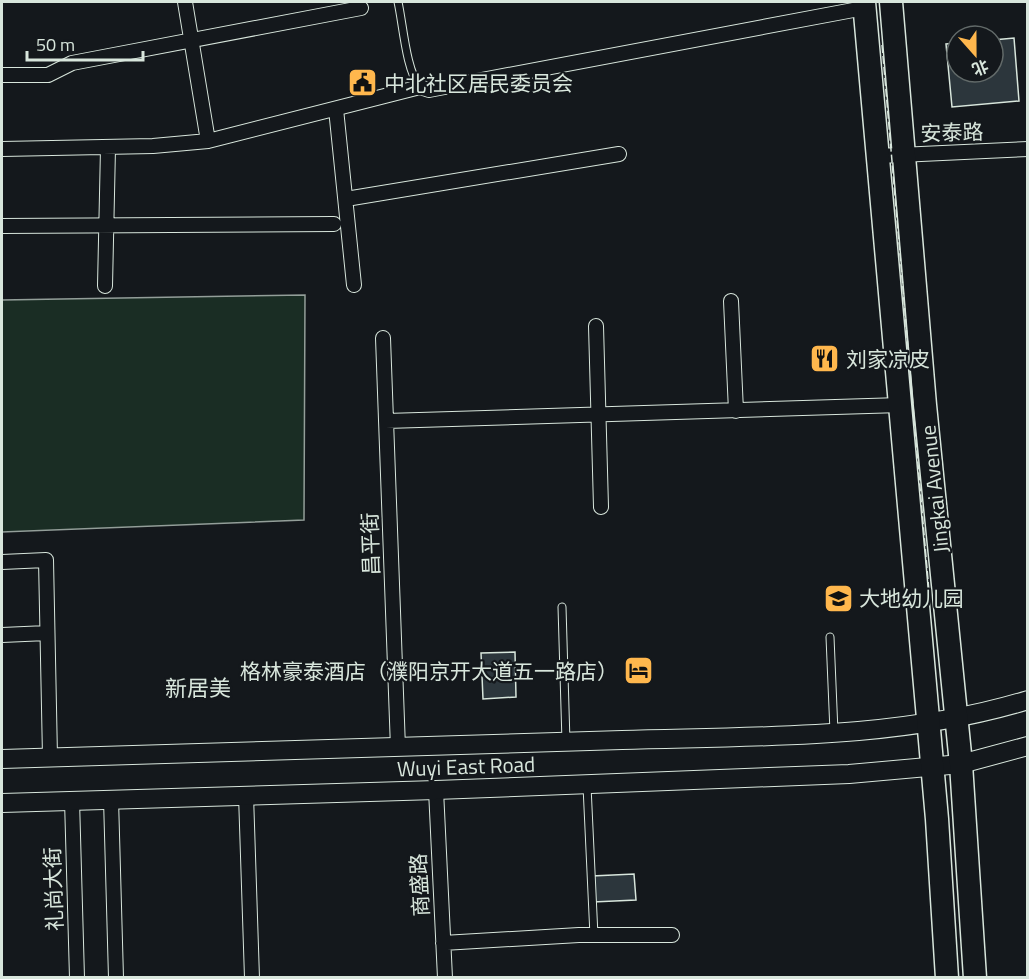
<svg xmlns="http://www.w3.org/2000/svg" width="1029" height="979" viewBox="0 0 1029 979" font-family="'Titillium Web','Noto Sans SC',sans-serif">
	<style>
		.green { fill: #1a2d24; stroke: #939e99; stroke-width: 1.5 }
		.building { fill: #2c363c; stroke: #d8e6dc; stroke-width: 1.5 }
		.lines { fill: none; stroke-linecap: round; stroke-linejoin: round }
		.service-casing { stroke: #d8e6dc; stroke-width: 9 }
		.minor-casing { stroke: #d8e6dc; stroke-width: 16 }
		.tertiary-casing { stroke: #d8e6dc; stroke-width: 20 }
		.primary-casing { stroke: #d8e6dc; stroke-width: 25 }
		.service { stroke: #14181c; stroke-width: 7 }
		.minor { stroke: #14181c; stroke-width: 14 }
		.tertiary { stroke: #14181c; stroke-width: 18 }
		.primary { stroke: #14181c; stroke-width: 22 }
		.fence { stroke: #d8e6dc; stroke-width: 1.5; stroke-dasharray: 8 3; stroke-linecap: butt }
		.labels { text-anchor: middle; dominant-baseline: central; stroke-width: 4.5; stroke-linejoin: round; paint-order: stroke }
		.poi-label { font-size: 21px; fill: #d8e6dc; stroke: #14181c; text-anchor: start }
		.street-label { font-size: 21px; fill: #d8e6dc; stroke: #14181c }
		.neighbourhood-label { font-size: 22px; fill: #d8e6dc; stroke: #14181c }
	</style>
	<rect width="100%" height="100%" fill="#14181c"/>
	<path class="green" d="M305,295L304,520L2,532V300Z"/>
	<path class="building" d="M1014,38L1019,101L952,107L946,44L957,43V72H993V40Z
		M515,652L516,697L483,699L481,653Z
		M634,874L636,900L593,902L592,876Z"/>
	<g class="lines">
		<defs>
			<path id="service" d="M398,2C403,24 406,71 420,87
				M562,607L566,742
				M830,637L834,732
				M587,786L594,936"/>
			<path id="minor" d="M185,2L208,141
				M2,75H48L72,63L361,8
				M336,109L354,285
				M2,149L153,146L208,141L420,87L429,90L864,8
				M878,156L1028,149
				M346,199L619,154
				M2,226L334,224
				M105,286L108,148
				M731,301L736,411
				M596,326L601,507
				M383,338L398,748
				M386,421L901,405
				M2,562L46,560L50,757
				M2,635L47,633
				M436,790L445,978
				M246,795L252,978
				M111,799L116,978
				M72,800L77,978
				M443,943L579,935H672"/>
			<path id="tertiary" d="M2,759C208,752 415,747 622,740C756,736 898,740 1028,700
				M2,803L436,790L849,774L961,764L1028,746"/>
			<path id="primary" d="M864,2L937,819L947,978
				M891,2L925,405L961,764L975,978"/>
		</defs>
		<use href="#service" class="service-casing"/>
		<use href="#minor" class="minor-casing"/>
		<use href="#tertiary" class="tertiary-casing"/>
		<use href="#primary" class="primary-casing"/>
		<use href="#service" class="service"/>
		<use href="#minor" class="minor"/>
		<use href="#tertiary" class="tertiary"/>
		<use href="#primary" class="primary"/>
		<path class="fence" d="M882,45L930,603"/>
	</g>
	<defs>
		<symbol id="civic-square" viewBox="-11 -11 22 22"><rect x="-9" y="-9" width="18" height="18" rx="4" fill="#ffb74d" stroke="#14181c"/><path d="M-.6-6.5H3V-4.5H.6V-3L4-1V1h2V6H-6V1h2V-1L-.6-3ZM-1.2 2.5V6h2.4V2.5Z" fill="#111"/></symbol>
		<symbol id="restaurant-square" viewBox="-11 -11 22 22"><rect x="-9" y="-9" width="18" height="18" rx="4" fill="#ffb74d" stroke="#14181c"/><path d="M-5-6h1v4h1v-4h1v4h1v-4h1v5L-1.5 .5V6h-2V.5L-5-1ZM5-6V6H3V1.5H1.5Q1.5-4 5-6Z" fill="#111"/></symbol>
		<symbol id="school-square" viewBox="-11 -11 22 22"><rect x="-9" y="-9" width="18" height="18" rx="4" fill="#ffb74d" stroke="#14181c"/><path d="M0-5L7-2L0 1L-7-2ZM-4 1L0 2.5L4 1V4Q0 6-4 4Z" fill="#111"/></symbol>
		<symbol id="hotel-square" viewBox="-11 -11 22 22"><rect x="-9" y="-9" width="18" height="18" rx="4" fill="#ffb74d" stroke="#14181c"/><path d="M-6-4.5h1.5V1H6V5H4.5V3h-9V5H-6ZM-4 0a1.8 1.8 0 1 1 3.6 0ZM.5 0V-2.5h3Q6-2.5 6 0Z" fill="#111"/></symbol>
	</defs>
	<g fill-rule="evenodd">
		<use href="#civic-square" x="346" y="66" width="33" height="33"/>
		<use href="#restaurant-square" x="808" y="342" width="33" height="33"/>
		<use href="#school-square" x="822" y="582" width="33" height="33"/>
		<use href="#hotel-square" x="622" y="654" width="33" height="33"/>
	</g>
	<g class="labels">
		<g class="poi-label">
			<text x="384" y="83">中北社区居民委员会</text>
			<text x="846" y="359">刘家凉皮</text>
			<text x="859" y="598">大地幼儿园</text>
			<text x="618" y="671" text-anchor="end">格林豪泰酒店（濮阳京开大道五一路店）</text>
		</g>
		<g class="street-label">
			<text transform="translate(952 132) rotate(-2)">安泰路</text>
			<text transform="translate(934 489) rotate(-96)">Jingkai Avenue</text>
			<text transform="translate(370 544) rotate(-92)">昌平街</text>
			<text transform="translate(466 766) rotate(-2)">Wuyi East Road</text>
			<text transform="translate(419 885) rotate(-93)">商盛路</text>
			<text transform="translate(53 889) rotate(-92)">礼尚大街</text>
		</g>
		<g class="neighbourhood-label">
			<text x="198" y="688">新居美</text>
		</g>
	</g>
	<rect width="1029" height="979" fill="none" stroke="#d8e6dc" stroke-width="6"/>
	<g transform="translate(975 54) rotate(159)"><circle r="28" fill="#14181c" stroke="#626a69" stroke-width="1.5"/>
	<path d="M0-4.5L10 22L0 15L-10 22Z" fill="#ffb74d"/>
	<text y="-9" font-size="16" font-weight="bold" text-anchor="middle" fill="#d8e6dc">北</text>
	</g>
	<path d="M27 51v9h116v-9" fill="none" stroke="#d8e6dc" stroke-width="3"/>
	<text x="36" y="51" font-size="18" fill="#d8e6dc" stroke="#14181c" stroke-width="4.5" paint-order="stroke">50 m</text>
</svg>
